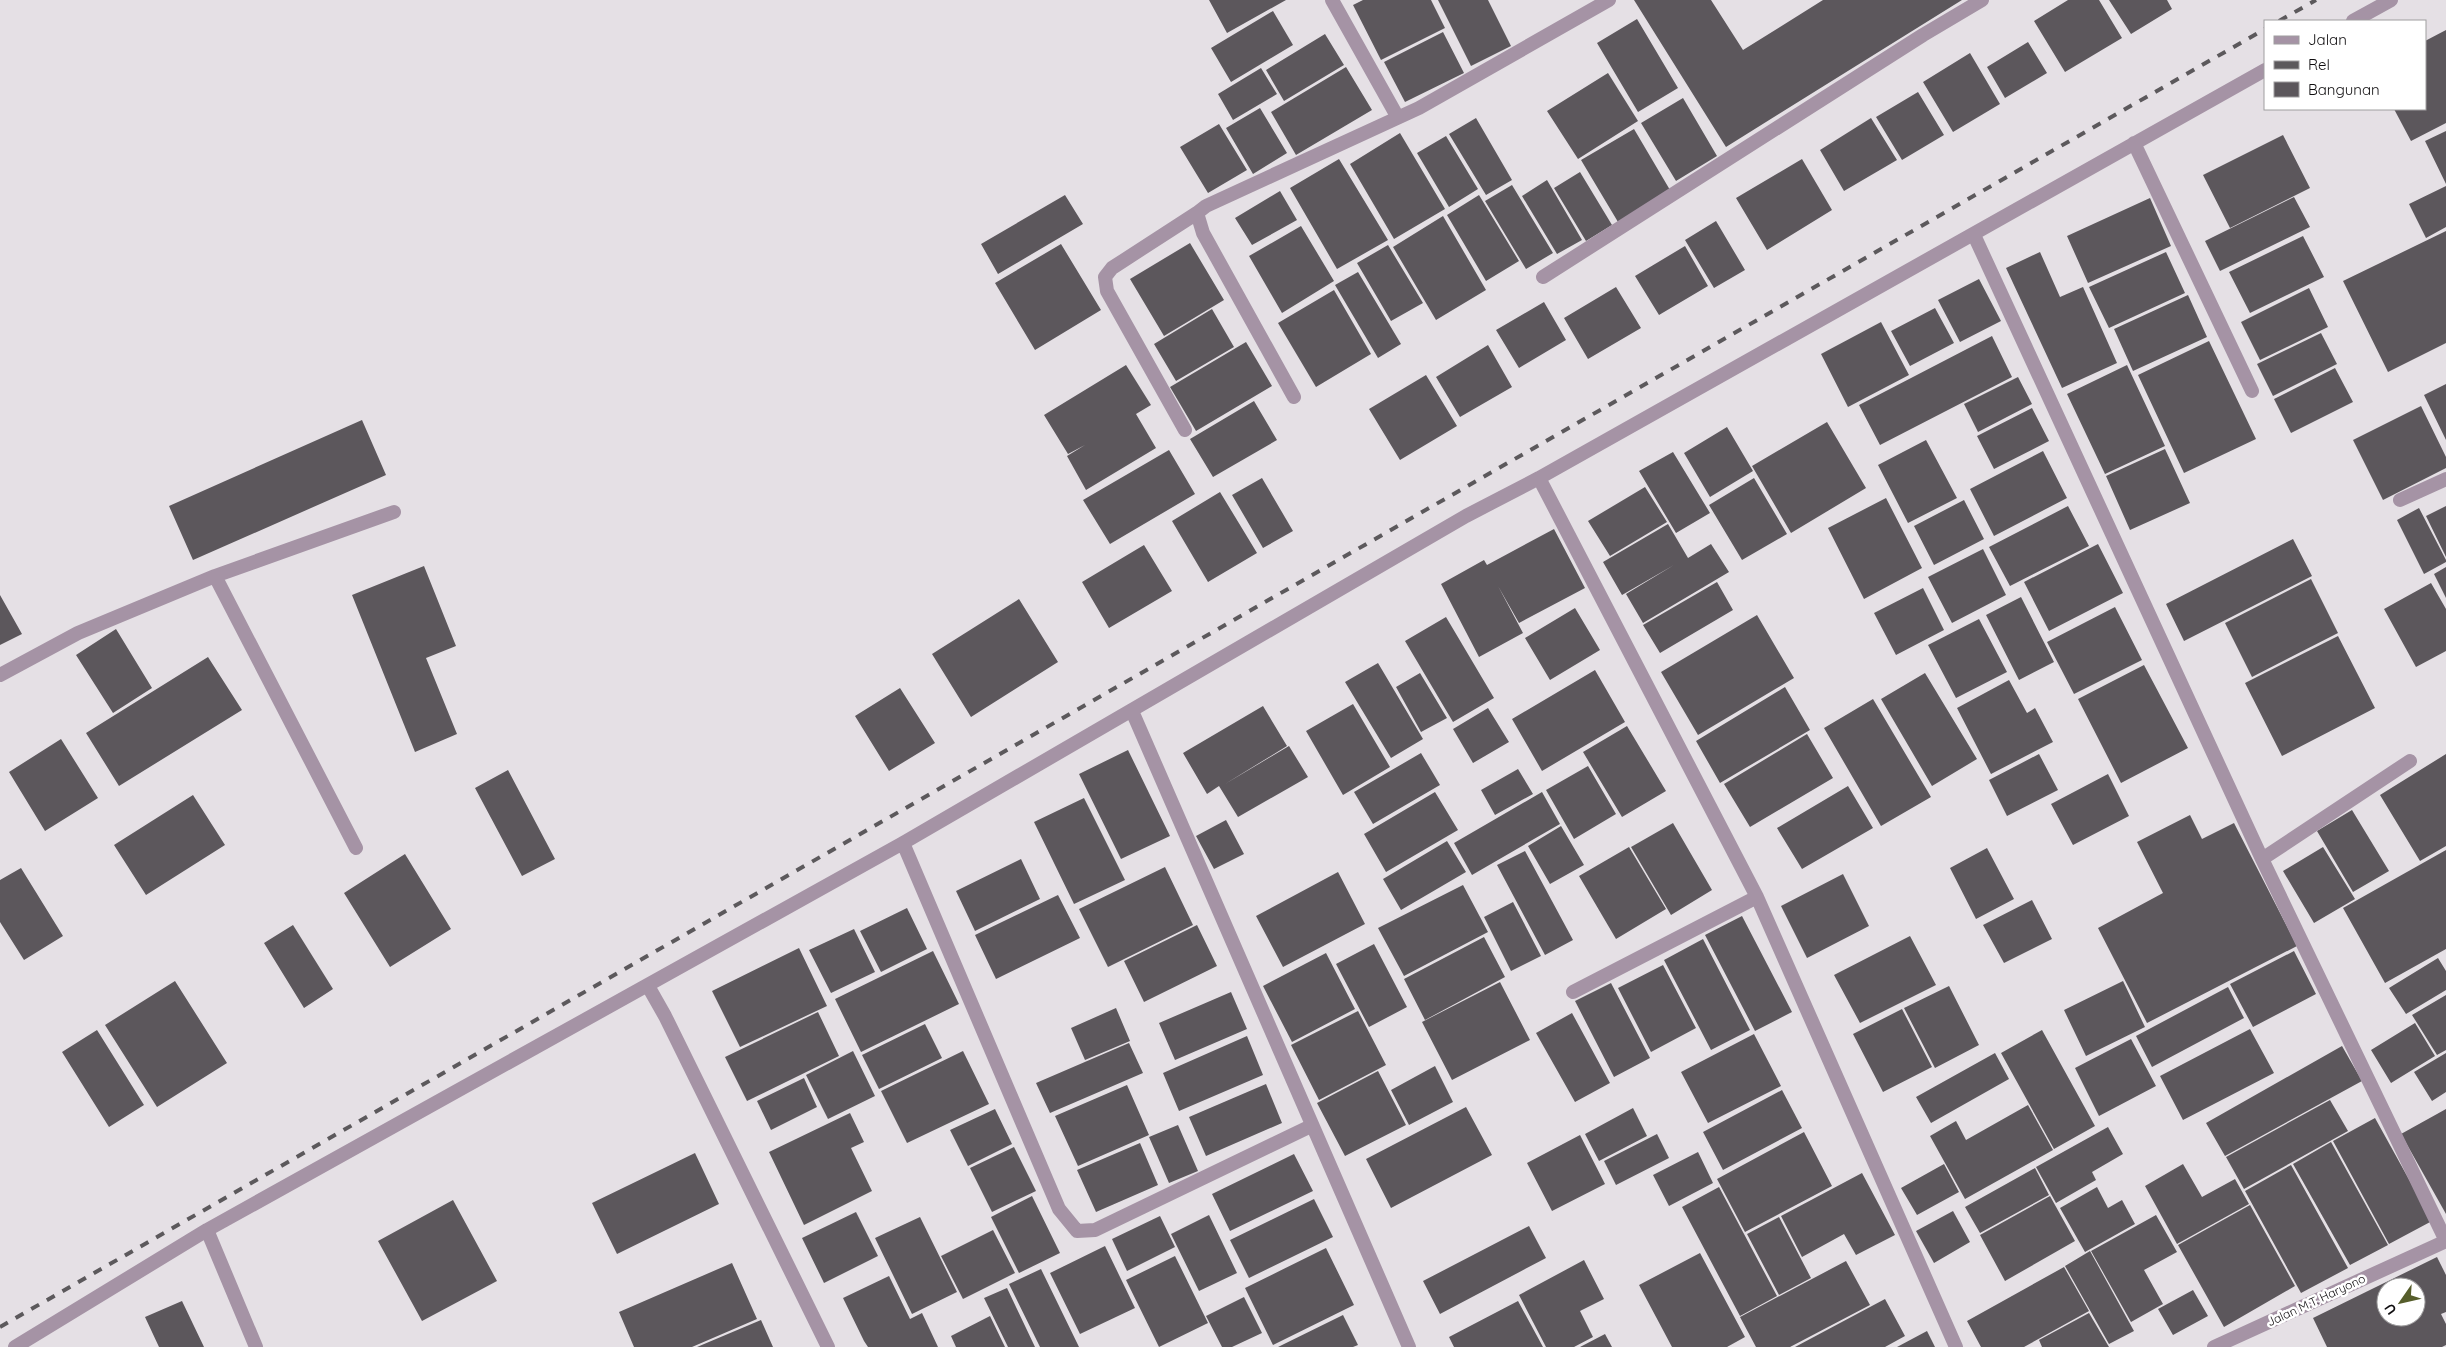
<svg xmlns="http://www.w3.org/2000/svg" width="2446" height="1347" viewBox="0 0 2446 1347" font-family="Quicksand,sans-serif">
	<style>
		.building { fill: #5c575c; fill-rule: evenodd }
		.lines { fill: none; stroke-linecap: round; stroke-linejoin: round }
		.minor { stroke: #a593a5; stroke-width: 14 }
		.rail { stroke: #5c595c; stroke-width: 4; stroke-dasharray: 9 9; stroke-linecap: butt }
		.labels { text-anchor: middle; dominant-baseline: central; stroke-width: 5; stroke-linejoin: round; paint-order: stroke }
		.street-label { font-size: 12px; fill: #0f0d0f; stroke: #fff }
	</style>
	<rect width="100%" height="100%" fill="#e5e0e5"/>
	<path class="building" d="M1209,0H1286L1227,33Z
		M1363,0H1431L1445,28L1381,60L1353,5Z
		M1438,0H1488L1511,46L1471,66Z
		M1634,0H1711L1743,50L1823,0H1962L1726,147Z
		M2068,0H2099L2122,38L2065,72L2034,21Z
		M2109,0H2167L2172,9L2131,34Z
		M1273,11L1293,45L1231,82L1211,48Z
		M1637,19L1678,88L1638,112L1597,43Z
		M2446,30V123L2411,141L2394,109H2425V41Z
		M1443,32L1464,73L1405,102L1384,62Z
		M1325,34L1344,65L1284,101L1266,70Z
		M2028,42L2047,73L2005,98L1987,67Z
		M1970,53L2000,104L1953,132L1923,82Z
		M1346,67L1372,110L1296,155L1271,112Z
		M1261,68L1277,94L1233,120L1218,94Z
		M1608,73L1638,121L1578,159L1547,111Z
		M1918,92L1944,135L1902,160L1876,117Z
		M1683,98L1717,156L1676,181L1641,123Z
		M1260,108L1287,153L1253,174L1226,128Z
		M1476,118L1512,180L1486,195L1449,134Z
		M1871,118L1897,160L1844,191L1820,150Z
		M1219,124L1247,170L1208,193L1180,147Z
		M1634,129L1670,190L1618,222L1581,160Z
		M2446,131V184L2425,141Z
		M1400,133L1445,209L1394,239L1350,164Z
		M2283,135L2310,188L2230,228L2203,175Z
		M1446,136L1478,189L1449,207L1417,153Z
		M1339,159L1388,240L1337,269L1290,188Z
		M1802,159L1832,210L1767,250L1736,198Z
		M1580,172L1612,225L1586,241L1554,188Z
		M1547,180L1582,240L1557,254L1522,196Z
		M1512,185L1553,253L1526,269L1485,201Z
		M2446,186V227L2426,238L2409,204Z
		M1280,191L1297,220L1252,245L1235,218Z
		M1065,195L1083,224L998,274L981,244Z
		M1479,195L1519,261L1486,281L1447,215Z
		M2294,197L2310,227L2220,271L2205,241Z
		M2150,198L2171,246L2088,283L2067,236Z
		M1443,216L1486,290L1436,320L1393,247Z
		M1716,221L1745,270L1714,288L1685,240Z
		M1301,226L1334,281L1282,313L1249,256Z
		M2446,231V343L2388,372L2343,281Z
		M2303,236L2324,277L2250,313L2229,272Z
		M1190,243L1224,300L1164,336L1130,279Z
		M1061,244L1101,310L1035,350L995,283Z
		M1388,245L1423,303L1391,321L1357,263Z
		M1685,246L1708,286L1659,315L1635,276Z
		M2040,252L2060,297L2083,287L2117,363L2062,388L2006,268Z
		M2166,252L2185,293L2109,328L2089,287Z
		M1358,272L1401,344L1378,358L1335,285Z
		M1979,279L2001,321L1960,342L1938,300Z
		M1616,287L1641,328L1588,359L1564,318Z
		M2309,288L2328,327L2260,360L2241,322Z
		M1334,290L1371,354L1316,387L1278,323Z
		M2188,295L2207,337L2133,371L2114,329Z
		M1544,302L1566,340L1519,368L1496,330Z
		M1935,308L1954,343L1910,366L1891,331Z
		M1212,309L1234,347L1176,381L1154,344Z
		M1881,322L1909,375L1848,407L1821,354Z
		M2321,333L2337,364L2273,396L2257,364Z
		M1992,336L2012,377L1880,445L1859,405Z
		M2209,341L2256,439L2184,473L2138,375Z
		M1246,342L1272,386L1196,431L1170,387Z
		M1488,345L1512,387L1460,417L1436,377Z
		M1126,365L1151,405L1136,414L1156,448L1086,490L1067,456L1085,445L1068,454L1044,415Z
		M2127,365L2165,446L2105,474L2067,394Z
		M2335,368L2353,402L2291,433L2274,399Z
		M1426,375L1457,426L1400,460L1369,409Z
		M2018,377L2032,404L1978,432L1964,404Z
		M2446,384V440L2424,395Z
		M1254,401L1277,440L1213,477L1190,439Z
		M2421,406L2446,457V468L2383,500L2353,440Z
		M2032,408L2049,441L1994,469L1977,436Z
		M362,420L386,475L193,560L169,506Z
		M1827,422L1866,488L1791,533L1752,466Z
		M1727,427L1753,471L1710,497L1684,453Z
		M1926,440L1957,498L1908,523L1878,465Z
		M2165,449L2190,503L2130,530L2106,476Z
		M1169,450L1195,494L1110,544L1083,500Z
		M2043,451L2067,498L1994,536L1970,489Z
		M1673,452L1710,513L1676,533L1639,471Z
		M1262,478L1293,531L1263,548L1232,495Z
		M1754,478L1787,534L1742,560L1709,505Z
		M1645,487L1667,522L1610,556L1588,521Z
		M1220,492L1257,553L1208,582L1172,521Z
		M1886,498L1922,568L1864,599L1828,528Z
		M1964,500L1984,539L1934,565L1914,526Z
		M2068,506L2089,546L2010,586L1989,547Z
		M2446,506V557L2426,516Z
		M2419,508L2446,560V562L2424,574L2397,520Z
		M1668,524L1688,558L1711,544L1729,572L1643,623L1626,594L1674,565L1622,595L1603,562Z
		M1554,529L1585,588L1519,623L1498,586L1523,633L1479,657L1441,584L1484,560L1487,565Z
		M2293,539L2312,576L2184,641L2166,604Z
		M2098,544L2123,593L2049,631L2024,582Z
		M1144,545L1172,591L1109,628L1082,582Z
		M1983,549L2006,595L1952,623L1928,577Z
		M424,566L456,646L426,658L457,734L415,752L352,595Z
		M2446,567V598L2434,574Z
		M2311,579L2338,633L2252,677L2225,623Z
		M1717,582L1733,610L1660,653L1643,625Z
		M2431,583L2446,609V651L2416,667L2384,609Z
		M1923,588L1944,630L1896,655L1874,613Z
		M0,595L22,634L0,645Z
		M2021,597L2054,662L2019,680L1986,615Z
		M1019,599L1058,662L971,717L932,654Z
		M2115,607L2142,660L2074,694L2047,642Z
		M1575,608L1600,650L1550,680L1525,638Z
		M1757,615L1794,678L1698,735L1661,672Z
		M1446,617L1494,698L1453,722L1405,641Z
		M1979,619L2007,672L1956,698L1928,645Z
		M116,629L152,688L113,713L76,655Z
		M2338,636L2375,708L2282,756L2245,683Z
		M208,657L242,710L119,786L86,733Z
		M1378,663L1423,739L1391,758L1345,682Z
		M2144,665L2188,748L2121,783L2078,699Z
		M1595,670L1625,722L1542,771L1512,719Z
		M1420,673L1447,718L1421,732L1396,687Z
		M1925,673L1977,759L1932,786L1881,699Z
		M2009,680L2027,713L2035,708L2053,742L1991,774L1957,708Z
		M1785,687L1810,730L1720,783L1696,741Z
		M900,688L935,743L889,771L855,716Z
		M1873,699L1931,797L1881,826L1824,728Z
		M1353,704L1390,767L1343,795L1306,731Z
		M1263,706L1287,746L1225,784L1289,746L1308,777L1238,817L1219,786L1207,794L1183,753Z
		M1488,708L1509,742L1473,763L1453,729Z
		M1627,726L1666,791L1622,817L1583,752Z
		M1807,734L1833,778L1750,827L1724,784Z
		M61,739L98,798L45,831L9,772Z
		M1128,750L1170,836L1121,859L1079,774Z
		M1421,753L1440,785L1373,824L1354,792Z
		M2039,754L2058,790L2007,816L1989,780Z
		M2446,754V846L2420,861L2380,795Z
		M1588,766L1616,814L1574,839L1546,790Z
		M1518,769L1533,794L1495,815L1481,790Z
		M508,770L555,859L522,876L475,788Z
		M2108,774L2129,816L2073,845L2051,804Z
		M1848,786L1873,828L1802,869L1777,828Z
		M1435,792L1458,830L1386,872L1364,834Z
		M1542,792L1560,824L1472,875L1454,843Z
		M193,795L225,845L146,895L114,845Z
		M1084,798L1125,880L1074,904L1034,822Z
		M2352,810L2389,871L2353,892L2317,831Z
		M2190,815L2202,839L2234,823L2297,946L2147,1023L2098,928L2163,893L2137,842Z
		M1226,820L1244,854L1214,869L1196,836Z
		M1673,823L1712,890L1671,915L1631,847Z
		M1561,826L1584,865L1550,884L1528,846Z
		M1447,841L1466,872L1401,910L1383,879Z
		M1629,847L1666,909L1616,939L1579,876Z
		M2323,847L2355,899L2314,923L2283,871Z
		M1987,848L2014,899L1976,919L1950,868Z
		M2446,850V949L2385,983L2343,908Z
		M1525,851L1573,940L1545,955L1497,865Z
		M405,854L451,929L390,967L344,893Z
		M1021,859L1040,899L975,931L956,891Z
		M1165,867L1193,925L1108,967L1079,909Z
		M21,868L63,936L24,960L0,922V880Z
		M1338,872L1365,924L1283,967L1256,916Z
		M1843,874L1869,926L1807,958L1781,906Z
		M1463,885L1488,932L1404,976L1378,928Z
		M1058,895L1080,938L996,979L975,935Z
		M2032,900L2052,939L2004,963L1983,925Z
		M1513,902L1541,956L1511,971L1484,917Z
		M907,908L927,949L881,972L860,931Z
		M1742,916L1792,1012L1755,1031L1705,935Z
		M293,925L333,989L304,1008L264,943Z
		M1197,925L1217,966L1144,1002L1124,961Z
		M854,929L875,972L831,993L809,950Z
		M1910,936L1936,985L1860,1023L1834,975Z
		M1484,937L1505,977L1425,1020L1404,979Z
		M1703,939L1750,1030L1711,1050L1664,960Z
		M1374,944L1407,1007L1369,1027L1336,964Z
		M799,948L827,1006L740,1047L712,991Z
		M933,951L959,1004L861,1052L835,999Z
		M2294,951L2316,994L2253,1027L2230,984Z
		M1326,953L1355,1009L1292,1042L1263,986Z
		M2438,958L2446,971V990L2406,1014L2389,988Z
		M1663,965L1696,1028L1651,1052L1618,988Z
		M175,981L227,1063L157,1107L105,1025Z
		M2123,981L2145,1027L2086,1056L2064,1010Z
		M1500,982L1530,1040L1452,1080L1422,1022Z
		M1611,983L1650,1058L1614,1077L1575,1001Z
		M1949,986L1979,1045L1935,1068L1904,1008Z
		M2228,987L2244,1018L2152,1067L2136,1036Z
		M1231,992L1247,1029L1175,1060L1159,1023Z
		M2446,995V1050L2437,1055L2412,1015Z
		M1116,1008L1130,1041L1085,1060L1071,1028Z
		M1902,1009L1932,1067L1883,1092L1853,1034Z
		M1358,1011L1386,1065L1319,1100L1291,1045Z
		M818,1012L839,1056L747,1101L725,1057Z
		M1572,1013L1610,1083L1575,1102L1536,1033Z
		M2415,1023L2435,1056L2391,1083L2371,1050Z
		M925,1024L942,1058L879,1089L862,1055Z
		M2250,1029L2274,1073L2183,1120L2160,1076Z
		M97,1030L144,1105L109,1127L62,1052Z
		M2042,1030L2095,1126L2054,1149L2001,1053Z
		M1754,1034L1781,1086L1708,1123L1681,1072Z
		M1247,1036L1263,1075L1179,1111L1163,1073Z
		M2131,1039L2156,1086L2099,1116L2075,1068Z
		M1129,1043L1143,1073L1050,1113L1036,1083Z
		M2342,1046L2362,1081L2225,1156L2206,1123Z
		M853,1051L875,1096L828,1119L806,1075Z
		M963,1051L989,1104L907,1143L881,1091Z
		M1995,1053L2009,1079L1931,1123L1916,1097Z
		M2446,1053V1092L2432,1101L2414,1072Z
		M1435,1066L1453,1102L1409,1125L1391,1090Z
		M1378,1071L1406,1125L1345,1156L1317,1103Z
		M804,1078L817,1107L771,1130L757,1101Z
		M1266,1084L1282,1123L1206,1156L1189,1117Z
		M1127,1085L1149,1135L1078,1166L1055,1116Z
		M1782,1090L1802,1128L1723,1170L1703,1132Z
		M2330,1100L2348,1131L2244,1189L2226,1157Z
		M2028,1105L2053,1150L1965,1199L1930,1136L1956,1121L1966,1140Z
		M1466,1107L1492,1155L1391,1208L1366,1159Z
		M1633,1108L1647,1136L1599,1161L1585,1134Z
		M995,1109L1012,1144L968,1166L950,1130Z
		M2446,1109V1214L2401,1134Z
		M850,1113L864,1142L851,1148L872,1191L804,1225L769,1152Z
		M2375,1118L2432,1221L2389,1244L2333,1141Z
		M1178,1125L1198,1171L1169,1183L1149,1137Z
		M2108,1127L2123,1154L2092,1172L2096,1180L2056,1203L2036,1167Z
		M1804,1132L1832,1186L1745,1232L1717,1179Z
		M1657,1134L1669,1158L1616,1185L1604,1161Z
		M1580,1135L1605,1184L1552,1211L1527,1163Z
		M2331,1142L2388,1245L2350,1265L2293,1164Z
		M1140,1143L1158,1185L1096,1212L1077,1170Z
		M1014,1147L1036,1191L992,1212L970,1168Z
		M1698,1152L1713,1183L1669,1206L1653,1175Z
		M695,1153L719,1204L617,1254L592,1203Z
		M1294,1154L1313,1191L1230,1231L1212,1194Z
		M1944,1164L1959,1192L1917,1215L1901,1188Z
		M2183,1164L2202,1197L2235,1179L2249,1204L2177,1244L2145,1186Z
		M2291,1165L2348,1268L2301,1293L2245,1191Z
		M2035,1168L2049,1195L1980,1233L1965,1207Z
		M1862,1173L1895,1235L1856,1255L1844,1234L1802,1257L1781,1216Z
		M1719,1187L1777,1296L1740,1316L1682,1207Z
		M2097,1187L2108,1208L2122,1200L2135,1224L2085,1252L2060,1208Z
		M1032,1196L1060,1253L1019,1273L991,1217Z
		M2050,1196L2075,1241L2005,1281L1980,1235Z
		M1314,1199L1333,1237L1249,1278L1230,1240Z
		M453,1200L497,1281L422,1321L378,1241Z
		M2250,1205L2295,1286L2224,1327L2178,1245Z
		M1953,1211L1970,1242L1934,1263L1916,1231Z
		M856,1212L878,1256L824,1283L802,1238Z
		M1209,1215L1237,1273L1199,1291L1171,1234Z
		M2156,1215L2177,1252L2144,1270L2163,1304L2131,1322L2091,1251Z
		M1160,1216L1175,1247L1127,1271L1112,1239Z
		M920,1217L957,1292L912,1314L875,1238Z
		M1779,1217L1811,1278L1779,1295L1747,1234Z
		M1529,1226L1546,1258L1440,1314L1423,1281Z
		M993,1230L1015,1273L963,1299L941,1256Z
		M1105,1246L1135,1308L1080,1334L1050,1273Z
		M1326,1248L1354,1305L1273,1345L1245,1288Z
		M2090,1251L2134,1331L2109,1344L2065,1266Z
		M1700,1253L1745,1337L1727,1347H1672L1639,1285Z
		M1175,1256L1208,1323L1159,1347L1126,1280Z
		M2437,1257L2446,1275V1312L2441,1314L2446,1324V1345L2442,1347H2327L2313,1318ZM2386,1287H2416V1317H2386Z
		M1584,1260L1604,1299L1580,1311L1593,1337L1574,1347H1546L1519,1295Z
		M1846,1261L1870,1305L1790,1347H1756L1740,1317Z
		M732,1263L757,1319L692,1347H634L619,1312Z
		M2064,1267L2089,1311L2024,1347H1981L1967,1321Z
		M1041,1269L1079,1347H1040L1009,1284Z
		M889,1276L910,1319L922,1313L938,1347H868L864,1341L843,1298Z
		M1007,1288L1035,1347H1008L984,1298Z
		M2193,1290L2208,1316L2173,1335L2158,1309Z
		M1244,1297L1262,1333L1232,1347H1222L1206,1316Z
		M1885,1299L1905,1336L1885,1347H1795Z
		M182,1301L204,1347H159L145,1317Z
		M1518,1301L1543,1347H1454L1449,1337Z
		M2089,1313L2109,1347H2042L2039,1340Z
		M1343,1315L1358,1345L1353,1347H1278Z
		M990,1316L1005,1347H956L951,1336Z
		M761,1320L773,1347H697Z
		M1927,1331L1935,1347H1897Z
		M1605,1334L1612,1347H1580Z"/>
	<g class="lines">
		<path class="minor" d="M1332,0L1397,116
			M2353,21L2391,0
			M2134,143L2252,391
			M1974,235L2262,859L2446,1241
			M1543,277L1923,35L1982,0
			M1294,397L1203,233L1197,213L1206,206L1419,108L1609,0
			M1185,430L1107,291L1105,277L1112,268L1197,213
			M1539,478L1757,897L1956,1347
			M2400,500L2446,479
			M215,576L394,512
			M0,675L78,633L215,576L356,848
			M1132,711L1409,1347
			M903,843L1059,1209L1077,1231L1095,1230L1311,1126
			M2262,859L2410,761
			M648,986L665,1016L828,1347
			M1573,992L1757,897
			M207,1230L903,843L1466,516L1539,478L2265,70
			M15,1347L207,1230L256,1347
			M2214,1347L2446,1241"/>
		<path class="rail" d="M2279,21L2316,0
			M0,1327L2265,29"/>
	</g>
	<g class="labels">
		<g class="street-label">
			<text transform="translate(2316 1300) rotate(-25)">Jalan M.T. Haryono</text>
		</g>
	</g>
	<rect x="2264" y="20" width="162" height="90" fill="#ffffff" stroke="#9f9e9f"/>
	<rect x="2274" y="36" width="25" height="8" fill="#a593a5" stroke="#9f9e9f"/>
	<text x="2308" y="45" font-size="15" fill="#0f0d0f">Jalan</text>
	<rect x="2274" y="61" width="25" height="8" fill="#5c595c" stroke="#9f9e9f"/>
	<text x="2308" y="70" font-size="15" fill="#0f0d0f">Rel</text>
	<rect x="2274" y="82" width="25" height="15" fill="#5c575c" stroke="#9f9e9f"/>
	<text x="2308" y="95" font-size="15" fill="#0f0d0f">Bangunan</text>
	<g transform="translate(2401 1302) rotate(236)"><circle r="24" fill="#ffffff" stroke="#9f9e9f"/>
	<path d="M0-4L9 19L0 12L-9 19Z" fill="#565d2b"/>
	<text y="-8" font-size="14" font-weight="bold" text-anchor="middle" fill="#0f0d0f">U</text>
	</g>
</svg>
